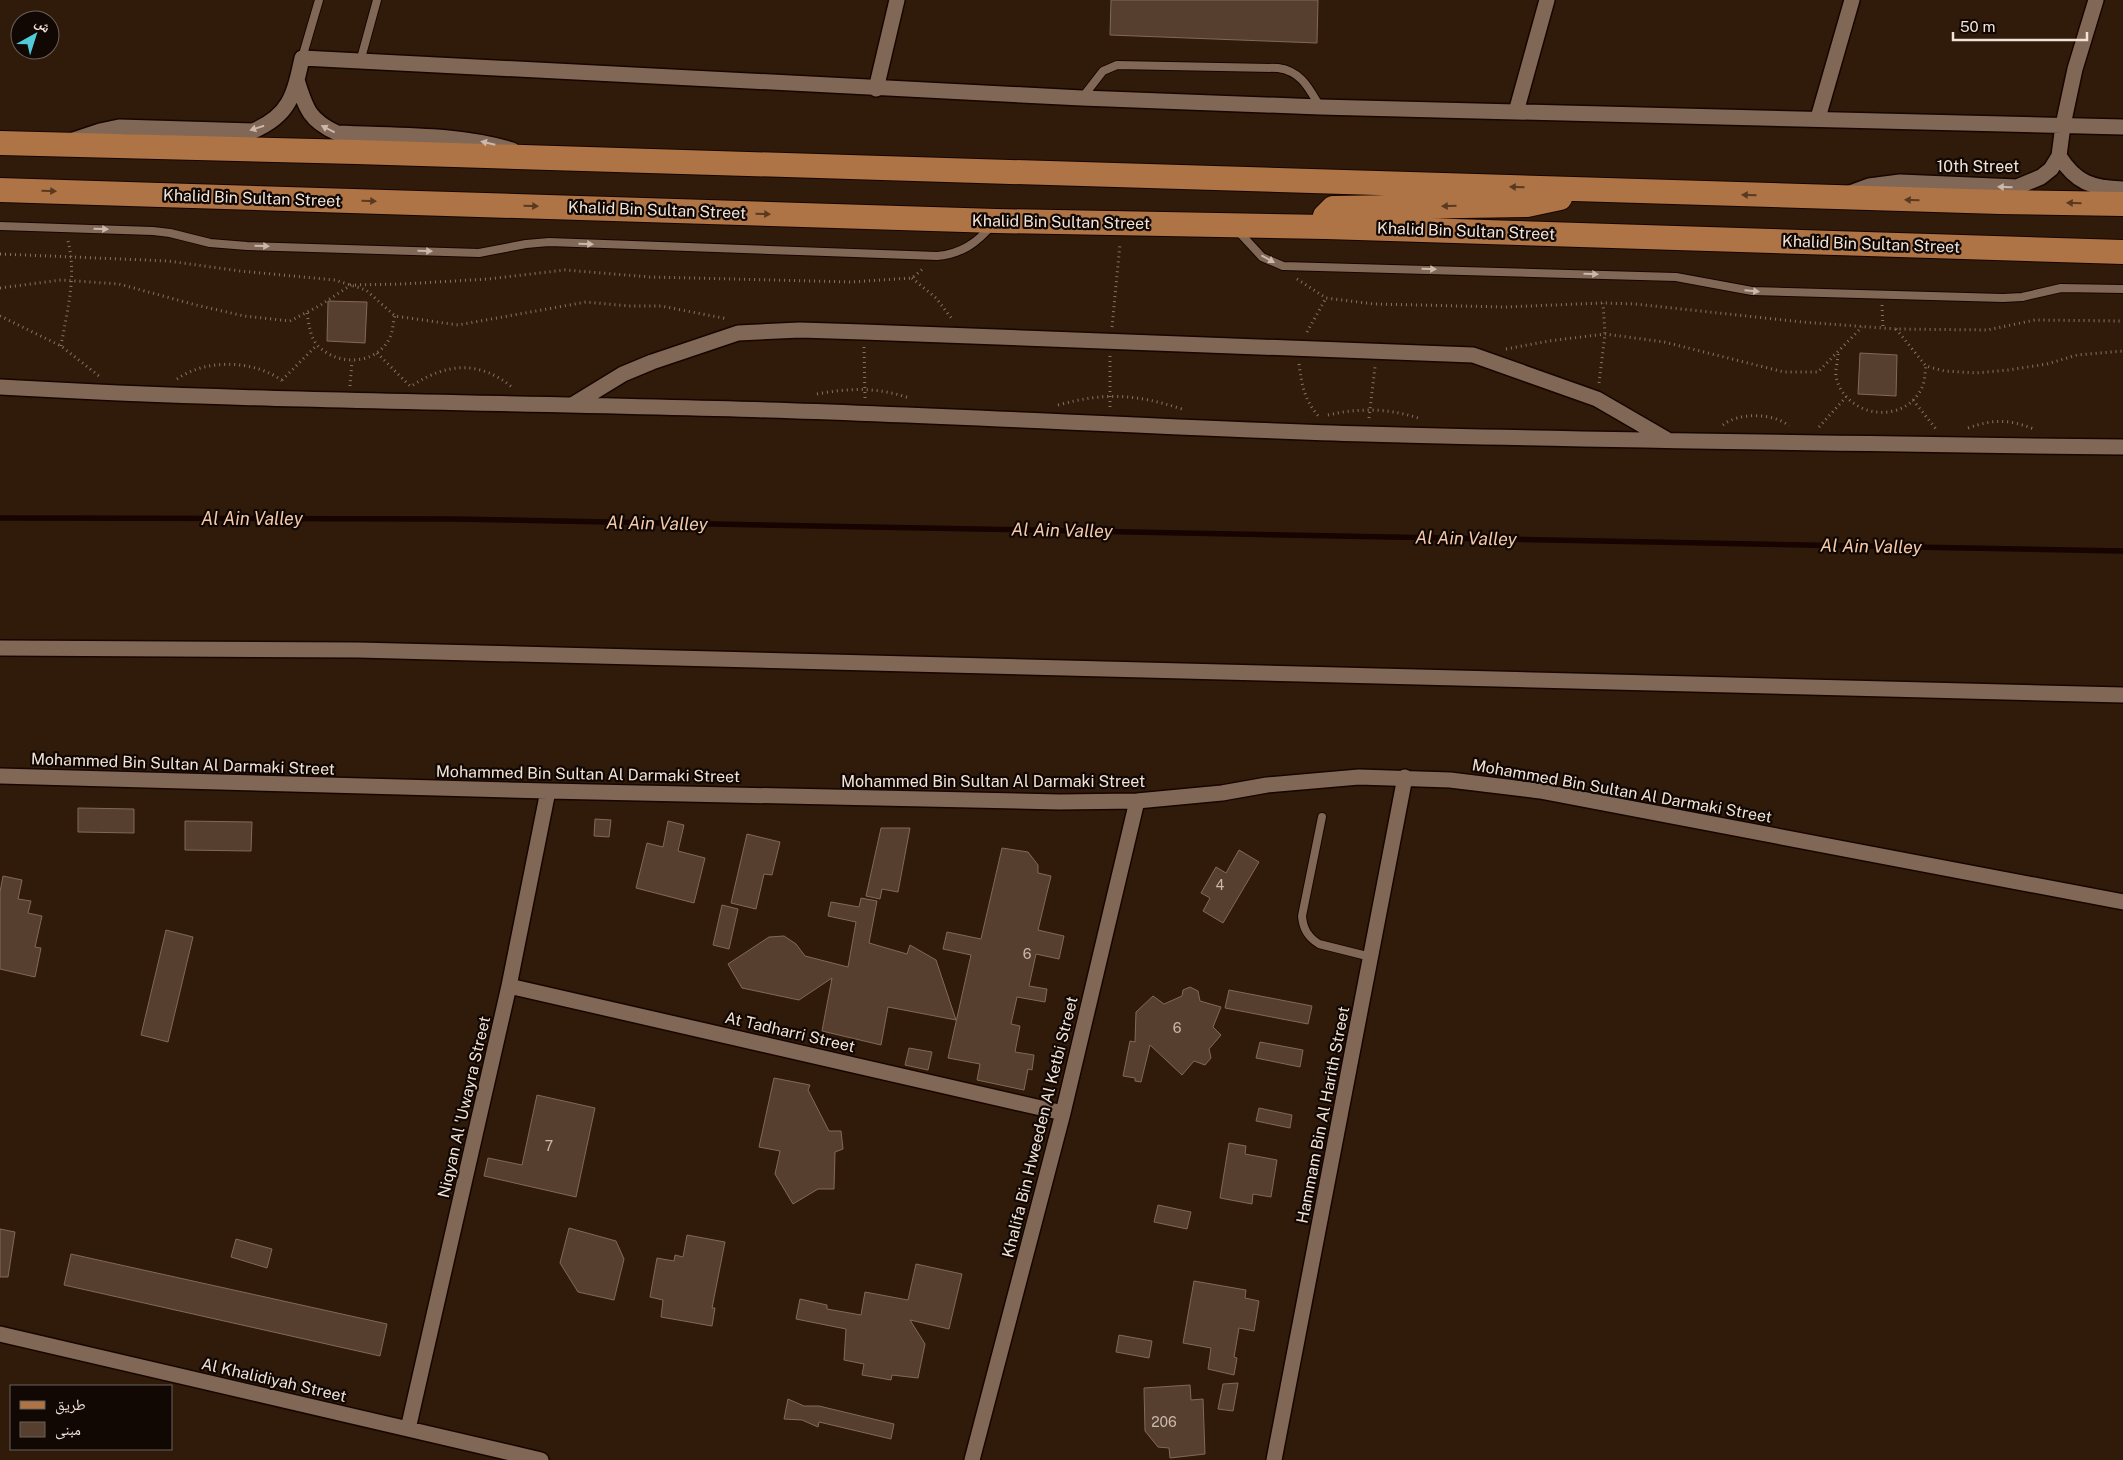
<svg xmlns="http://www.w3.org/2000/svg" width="2123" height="1460" viewBox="0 0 2123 1460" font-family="'Public Sans','Noto Naskh Arabic',sans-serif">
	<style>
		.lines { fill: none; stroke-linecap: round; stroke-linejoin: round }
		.stream { stroke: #170300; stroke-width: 5.5 }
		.building { fill: #573f2f; stroke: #826856 }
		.lane-casing { stroke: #170500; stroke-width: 10 }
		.street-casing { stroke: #170500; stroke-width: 18 }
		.primary-casing { stroke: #170500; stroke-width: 26 }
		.path { stroke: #857365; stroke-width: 3; stroke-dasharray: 1 4; stroke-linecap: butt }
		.lane { stroke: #816755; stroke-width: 8 }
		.street { stroke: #816755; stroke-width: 15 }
		.primary { stroke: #af7446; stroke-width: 24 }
		.oneway { fill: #cab8ab }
		.oneway2 { fill: #583921 }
		.labels { text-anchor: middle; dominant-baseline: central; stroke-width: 4.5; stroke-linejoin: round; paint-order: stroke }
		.number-label { font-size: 14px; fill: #cbbaae }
		.street-label { font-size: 16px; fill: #f2e3d9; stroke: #110803 }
		.water-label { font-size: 18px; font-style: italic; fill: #f6c9aa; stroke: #110803 }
	</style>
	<rect width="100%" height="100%" fill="#301b0b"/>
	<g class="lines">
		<path class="stream" d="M0,518L453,519L2123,551"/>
	</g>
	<path class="building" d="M1111,0H1318L1317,43L1110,35Z
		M328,301L367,302L365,343L327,341Z
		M1860,353L1897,355L1896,396L1858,394Z
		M78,808L134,809V833L78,832Z
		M595,819L611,820L609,837L594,836Z
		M185,821L252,822L251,851L185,850Z
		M668,821L684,825L678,851L705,858L694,903L636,888L647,843L663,847Z
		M881,828H910L898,892L882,889L880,899L866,896Z
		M747,834L780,842L772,875L764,874L756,909L731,903Z
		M1002,848L1028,852L1038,865V873L1051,876L1038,930L1064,936L1059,959L1036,954L1029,986L1047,989L1045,1002L1017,997L1011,1024L1020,1026L1015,1052L1034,1055L1032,1070L1028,1069L1024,1090L977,1080L980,1064L948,1058L971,955L943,949L947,932L981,939Z
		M1239,850L1259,862L1223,923L1203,911L1210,898L1201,893L1216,867L1226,873Z
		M3,876L22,880L18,899L31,901L28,913L42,916L35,947L41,948L35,977L0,969V892Z
		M861,898L877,901L869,943L907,954L910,945L936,960L956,1020L888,1007L881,1045L822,1031L832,978L799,1000L742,988L728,964L769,937L784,936L796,944L805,956L848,967L856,922L828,916L831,902L859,907Z
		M722,905L738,909L729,949L713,945Z
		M166,930L193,937L168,1042L141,1035Z
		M1190,987L1198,991L1200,1001L1221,1007L1213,1027L1221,1035L1209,1049L1211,1058L1205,1065L1194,1061L1182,1075L1150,1045L1141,1082L1135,1081V1078L1123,1076L1130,1041L1135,1042L1136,1012L1153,996L1164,1004L1182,996L1183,990Z
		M1229,990L1312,1006L1308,1024L1225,1008Z
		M1260,1042L1303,1050L1300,1067L1256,1058Z
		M909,1048L932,1052L928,1070L905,1065Z
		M774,1078L810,1085L808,1090L829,1131H841L843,1149L835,1152L834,1189H818L793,1204L775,1174L780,1151L759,1147Z
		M537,1095L595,1108L576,1197L484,1176L488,1158L522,1165Z
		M1259,1108L1292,1115L1290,1128L1256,1121Z
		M1229,1143L1246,1146L1245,1154L1277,1160L1271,1197L1253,1194L1252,1204L1220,1198Z
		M1158,1205L1191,1212L1187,1229L1154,1222Z
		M569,1228L616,1241L624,1259L614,1300L578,1292L560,1263Z
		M0,1229L15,1232L8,1277H0Z
		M687,1235L725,1242L712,1308H715L712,1326L661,1317L663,1300L650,1297L657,1258L674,1261L675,1255L683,1257Z
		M236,1239L272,1249L267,1268L231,1257Z
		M71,1254L387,1324L380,1356L64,1285Z
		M916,1264L962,1274L949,1329L910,1320L925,1344L918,1378L892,1375L891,1380L862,1375L864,1364L844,1360L846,1329L796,1319L800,1299L827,1305V1309L861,1315L865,1292L908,1300Z
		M1194,1281L1246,1290L1245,1298L1259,1301L1254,1331L1239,1328L1234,1357L1237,1358L1234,1375L1208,1369L1211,1348L1183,1343Z
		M1119,1335L1152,1341L1149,1358L1116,1352Z
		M1238,1383L1233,1411L1218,1409L1223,1384Z
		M1190,1385L1191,1400L1203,1399L1205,1454L1170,1458L1169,1448L1158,1447L1145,1431L1144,1388Z
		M788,1399L804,1406H819L894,1424L891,1439L819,1422L818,1427L802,1420L784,1419Z"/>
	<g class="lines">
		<defs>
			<path id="lane" d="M302,58L319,0
				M360,62L377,0
				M1082,98L1103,71L1117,65L1278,68C1301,71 1309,88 1320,107
				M0,226L153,231L170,233L210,243L247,246L479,253L526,244L549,242L937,256C961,254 977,243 992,225
				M1238,231L1262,257L1283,266L1676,277L1752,291L2003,298L2022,297L2061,288L2123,289
				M1322,817L1302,916C1303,929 1308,937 1319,944L1371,957"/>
			<path id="street" d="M297,80C306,109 309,120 337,133C396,136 456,133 512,150
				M876,89L897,0
				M1516,112L1547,0
				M1818,118L1852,0
				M73,140L100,131L119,127L253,131C290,115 294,95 302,58L1082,98L1320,107L2123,127
				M2059,156C2076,183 2092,188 2123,189
				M1850,193L1869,186L1900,182L2017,187L2041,177L2051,169L2059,156L2063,125L2075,69L2096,0
				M0,387C256,402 512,402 768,410C967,416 1166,428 1365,434C1618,441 1870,444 2123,447
				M574,404L623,374L652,362L738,333L800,330L863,332L1473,355L1597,399L1666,439
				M0,648L358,650L2123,695
				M0,776L548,791L1060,802L1137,801L1222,793L1267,785L1359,777L1450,780L1540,791L2123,902
				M509,986L1063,1113
				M0,1334L541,1460
				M408,1429L509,986L548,791
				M972,1460L1063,1113L1137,801
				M1274,1460L1405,777"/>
			<path id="primary" d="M0,143L356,152L2000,202L2123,204
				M0,190L996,221L1326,227L2123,252
				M1326,227L1325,216L1333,208L1527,205L1560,198"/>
		</defs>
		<use href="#lane" class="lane-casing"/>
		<use href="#street" class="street-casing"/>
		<use href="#primary" class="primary-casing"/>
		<path class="path" d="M0,254L168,261L240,271L335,280L366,290L395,316L458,325L586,302L629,306H661L728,319
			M912,278L936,298L952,319
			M1297,279L1326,298L1374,304L1505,307L1603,303L1635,304L1802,322L1896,329L1987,330L2035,320L2123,321
			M0,288L61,280L119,284L196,305L244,316L290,321L319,306L351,285L403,284L488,279L565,270L650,277L851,282L912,278L924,268
			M1882,305L1883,328
			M307,313C309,325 310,337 318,346C339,367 379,365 391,335C393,329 393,322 395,316
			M0,316L61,346L99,376
			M1112,327L1120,244
			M1896,329L1926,366L1944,371L1976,373L2008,370L2047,364L2077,355L2123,351
			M1307,332L1326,298
			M61,346C67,311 77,276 68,241
			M864,347L865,398
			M1506,349L1549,341L1605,334L1664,342L1784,372H1818L1862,327
			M377,353L410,386
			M1838,354C1838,360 1835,370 1836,377C1846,419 1907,426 1923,385C1925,379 1925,372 1926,366
			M1110,356V409
			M1299,364C1302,386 1304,399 1319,417
			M177,379C207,358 256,360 284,382
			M282,380L317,345
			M1599,383L1605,334L1603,303
			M413,385C447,363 480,360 513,388
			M350,386L352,361
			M817,394C848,388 878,387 909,398
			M1913,400L1936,429
			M1058,405C1106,392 1135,394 1182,409
			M1328,415C1358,408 1388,408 1418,418
			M1369,418L1375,367
			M1723,425C1738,412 1775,413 1789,426
			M1819,427L1846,397
			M1968,428C1994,419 2008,419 2034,429"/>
		<use href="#lane" class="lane"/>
		<use href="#street" class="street"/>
		<use href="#primary" class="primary"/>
	</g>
	<defs><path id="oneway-solid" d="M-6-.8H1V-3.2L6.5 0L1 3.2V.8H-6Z" transform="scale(1.25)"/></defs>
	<g class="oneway">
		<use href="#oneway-solid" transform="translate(257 128) rotate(162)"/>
		<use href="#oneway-solid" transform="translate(328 129) rotate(-153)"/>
		<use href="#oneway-solid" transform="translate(488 143) rotate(-167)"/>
		<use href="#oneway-solid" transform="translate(2005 187) rotate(-178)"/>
		<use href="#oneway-solid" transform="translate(101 229) rotate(2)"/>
		<use href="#oneway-solid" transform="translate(586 244) rotate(1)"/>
		<use href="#oneway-solid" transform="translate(262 246) rotate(2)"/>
		<use href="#oneway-solid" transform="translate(425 251) rotate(2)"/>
		<use href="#oneway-solid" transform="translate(1268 259) rotate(29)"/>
		<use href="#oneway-solid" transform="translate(1429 269) rotate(2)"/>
		<use href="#oneway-solid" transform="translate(1591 274) rotate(2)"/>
		<use href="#oneway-solid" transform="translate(1752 291) rotate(5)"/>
	</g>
	<g class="oneway2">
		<use href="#oneway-solid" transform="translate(1517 187) rotate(-178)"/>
		<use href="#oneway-solid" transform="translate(49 191) rotate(2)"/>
		<use href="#oneway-solid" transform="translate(1749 195) rotate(-178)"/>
		<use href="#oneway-solid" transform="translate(1912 200) rotate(-178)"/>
		<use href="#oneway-solid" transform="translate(369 201) rotate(2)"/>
		<use href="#oneway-solid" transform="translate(2074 203) rotate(-179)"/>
		<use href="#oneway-solid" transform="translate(531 206) rotate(2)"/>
		<use href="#oneway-solid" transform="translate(1449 206) rotate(179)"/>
		<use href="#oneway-solid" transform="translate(763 214) rotate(2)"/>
	</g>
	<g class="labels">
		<g class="number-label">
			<text x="1220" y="885">4</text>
			<text x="1027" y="954">6</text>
			<text x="1177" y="1028">6</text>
			<text x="549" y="1146">7</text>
			<text x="1164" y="1422">206</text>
		</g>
		<g class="street-label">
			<text x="1978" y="166">10th Street</text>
			<text transform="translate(252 198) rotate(2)">Khalid Bin Sultan Street</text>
			<text transform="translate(657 210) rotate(2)">Khalid Bin Sultan Street</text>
			<text transform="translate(1061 222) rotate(1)">Khalid Bin Sultan Street</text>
			<text transform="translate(1466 231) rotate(2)">Khalid Bin Sultan Street</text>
			<text transform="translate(1871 244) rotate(2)">Khalid Bin Sultan Street</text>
			<text transform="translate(183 764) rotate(2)">Mohammed Bin Sultan Al Darmaki Street</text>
			<text transform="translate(588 774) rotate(1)">Mohammed Bin Sultan Al Darmaki Street</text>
			<text x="993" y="781">Mohammed Bin Sultan Al Darmaki Street</text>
			<text transform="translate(1622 791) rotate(10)">Mohammed Bin Sultan Al Darmaki Street</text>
			<text transform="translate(790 1032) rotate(13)">At Tadharri Street</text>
			<text transform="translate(464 1107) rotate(-77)">Niqyan Al 'Uwayra Street</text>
			<text transform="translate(1323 1115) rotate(-79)">Hammam Bin Al Harith Street</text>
			<text transform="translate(1040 1127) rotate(-76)">Khalifa Bin Hweeden Al Ketbi Street</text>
			<text transform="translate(274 1380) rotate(13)">Al Khalidiyah Street</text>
		</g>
		<g class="water-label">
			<text x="252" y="518">Al Ain Valley</text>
			<text transform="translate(657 523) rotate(1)">Al Ain Valley</text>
			<text transform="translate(1062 530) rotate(1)">Al Ain Valley</text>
			<text transform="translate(1466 538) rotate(1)">Al Ain Valley</text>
			<text transform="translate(1871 546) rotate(1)">Al Ain Valley</text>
		</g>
	</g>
	<rect x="10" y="1385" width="162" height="65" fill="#110803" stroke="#6b6059"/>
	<rect x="20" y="1401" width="25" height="8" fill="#af7446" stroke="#6b6059"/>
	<text x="55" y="1410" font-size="15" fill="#f2e3d9">طريق</text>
	<rect x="20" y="1422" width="25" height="15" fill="#573f2f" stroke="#6b6059"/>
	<text x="55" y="1435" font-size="15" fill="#f2e3d9">مبنى</text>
	<g transform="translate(35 35) rotate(39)"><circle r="24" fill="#110803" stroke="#6b6059"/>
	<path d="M0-4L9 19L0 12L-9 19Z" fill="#52cbd9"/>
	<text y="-8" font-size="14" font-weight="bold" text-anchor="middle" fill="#f2e3d9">ش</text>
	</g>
	<path d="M1953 32v8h134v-8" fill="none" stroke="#f2e3d9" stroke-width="2.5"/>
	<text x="1960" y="32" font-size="15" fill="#f2e3d9" stroke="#110803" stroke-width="4" paint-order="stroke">50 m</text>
</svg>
